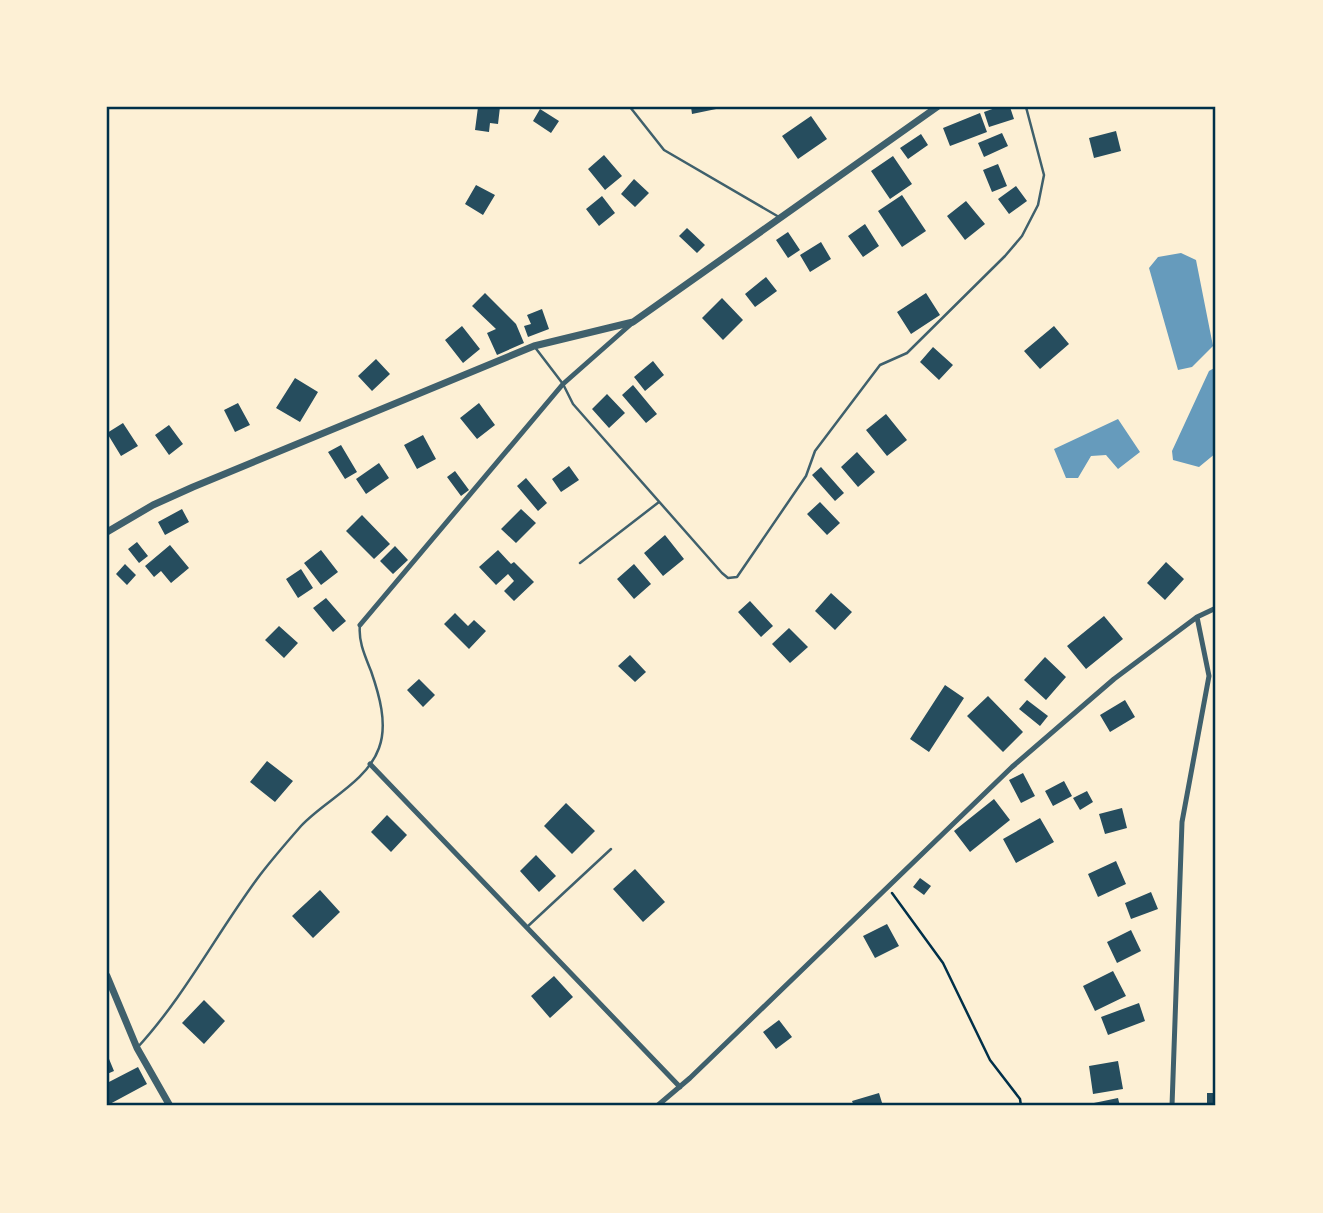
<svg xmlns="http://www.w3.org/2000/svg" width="1323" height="1213" viewBox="0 0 1323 1213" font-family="'Golos Text',sans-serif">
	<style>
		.water { fill: #669bbc }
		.building { fill: #264d5e }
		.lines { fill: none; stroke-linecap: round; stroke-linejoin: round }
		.path { stroke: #003049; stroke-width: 2.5 }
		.service { stroke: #3f606c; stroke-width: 2.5 }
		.minor { stroke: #3f606c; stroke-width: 5 }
		.tertiary { stroke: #3f606c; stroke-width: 7 }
		.neatline { fill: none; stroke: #003049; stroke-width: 2.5 }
	</style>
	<rect width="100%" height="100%" fill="#fdf0d5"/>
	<path class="water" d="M1181,253L1196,260L1213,346L1192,367L1178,370L1149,268L1158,257Z
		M1216,367V453L1199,467L1173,460L1172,451L1209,371Z
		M1118,419L1140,452L1118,469L1106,455L1091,456L1078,478H1066L1054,449Z"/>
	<path class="building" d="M478,107H500L498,124L490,123L489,132L475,130Z
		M691,107H721V108L692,114Z
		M998,107H1010L1014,119L989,127L984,112Z
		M540,109L559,121L551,133L533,121Z
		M980,113L987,132L950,146L943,128Z
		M811,116L827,139L798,159L782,136Z
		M1116,131L1121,151L1094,158L1089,138Z
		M1002,133L1008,146L984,157L978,143Z
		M921,134L928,145L908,159L900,148Z
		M604,155L622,176L605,190L588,169Z
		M893,156L912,184L890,199L871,171Z
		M998,164L1007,186L992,192L983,170Z
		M634,179L649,193L635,207L621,194Z
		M476,185L495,195L483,215L465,204Z
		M1016,186L1027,201L1009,214L998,199Z
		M902,195L926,231L902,247L878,211Z
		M602,196L615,213L599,226L586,209Z
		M966,201L985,224L965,240L947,216Z
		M865,224L879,246L863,257L848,236Z
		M687,228L705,245L697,253L679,236Z
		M788,232L800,250L788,258L776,240Z
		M821,242L831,259L810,272L800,255Z
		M766,277L777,291L755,307L745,294Z
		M485,293L516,324L524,343L497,355L487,333L496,329L472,306Z
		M926,293L940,315L911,334L897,312Z
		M722,298L743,320L723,340L702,318Z
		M542,309L549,329L528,337L524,326L531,324L527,315Z
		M462,326L480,349L463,363L445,340Z
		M1054,326L1069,344L1040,369L1024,351Z
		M933,347L953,365L939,380L920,362Z
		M376,359L390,374L372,391L358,376Z
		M653,361L664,375L645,391L634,377Z
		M295,378L318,392L300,422L276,408Z
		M633,385L657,414L646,423L622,395Z
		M607,394L625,413L609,428L592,409Z
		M238,403L250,425L235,432L224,410Z
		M479,403L495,425L477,439L460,418Z
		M886,414L907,440L887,456L866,430Z
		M123,423L138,446L121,456L107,433Z
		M169,425L183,444L169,455L155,435Z
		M423,435L436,459L417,469L404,445Z
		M341,445L357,472L345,479L328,452Z
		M857,452L875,472L858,487L841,467Z
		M379,463L389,478L366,494L356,479Z
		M569,466L579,480L561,492L552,479Z
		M821,467L844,493L835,501L812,475Z
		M455,471L469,490L461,496L447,477Z
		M526,478L547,503L538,511L517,486Z
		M820,502L840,523L827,535L807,514Z
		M182,509L189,522L165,535L158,522Z
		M521,509L536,523L516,543L501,529Z
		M362,515L390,544L374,559L346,531Z
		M665,535L684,559L663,576L644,553Z
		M137,542L148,556L139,563L128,549Z
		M170,545L189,568L171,583L161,571L154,577L145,566Z
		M395,546L408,560L393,574L380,561Z
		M321,550L338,572L321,585L304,563Z
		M498,550L511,564L514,562L534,582L514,601L504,591L514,581L508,574L496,585L479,567Z
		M1166,562L1184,579L1165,600L1147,583Z
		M125,564L136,575L127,585L116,574Z
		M634,564L651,584L634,599L617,579Z
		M301,569L313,588L298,598L286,579Z
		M831,593L852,612L835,630L815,611Z
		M326,598L346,621L333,632L313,608Z
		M750,601L773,626L761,637L738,612Z
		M455,613L468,626L474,620L486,631L469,649L444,624Z
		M1104,616L1123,639L1086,669L1067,646Z
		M279,626L298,643L284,658L265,640Z
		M789,628L808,647L790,663L772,644Z
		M630,655L646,672L635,682L618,666Z
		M1045,657L1066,677L1046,700L1024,680Z
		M419,679L435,695L423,707L407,690Z
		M945,685L964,698L929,752L910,739Z
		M988,696L1023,732L1003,752L967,716Z
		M1027,700L1048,716L1040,726L1019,709Z
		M1125,700L1135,717L1110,732L1100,715Z
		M267,761L293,781L275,802L250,782Z
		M1023,773L1035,796L1021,803L1009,780Z
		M1064,781L1072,796L1053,806L1045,791Z
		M1087,791L1093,802L1080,810L1073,798Z
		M994,799L1010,820L970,852L954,831Z
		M566,803L595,831L572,854L544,826Z
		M1122,808L1127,828L1105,834L1099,814Z
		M387,815L407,835L391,852L371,832Z
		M1040,818L1054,842L1016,863L1003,839Z
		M536,855L556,876L539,892L520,871Z
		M1116,861L1126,884L1098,897L1088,874Z
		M635,869L665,902L643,922L613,889Z
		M920,878L931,886L924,895L913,887Z
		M320,890L340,912L313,938L292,916Z
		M1151,892L1158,909L1131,919L1125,903Z
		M887,924L899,946L875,958L863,936Z
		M1131,930L1141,951L1117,963L1107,942Z
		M1113,971L1126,996L1095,1011L1083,986Z
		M554,976L573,997L550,1018L531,996Z
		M204,1000L225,1021L204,1044L182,1023Z
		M1139,1003L1145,1021L1108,1035L1101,1017Z
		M779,1020L792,1037L776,1049L763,1032Z
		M107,1054L114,1071L107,1074Z
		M1118,1061L1123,1089L1093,1094L1089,1066Z
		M138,1067L147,1084L108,1105L107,1083Z
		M879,1093L883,1106H854L852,1101Z
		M1207,1093H1216V1106H1207Z
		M1118,1098L1120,1106H1089V1104Z"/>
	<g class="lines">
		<path class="path" d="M892,893L943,963L990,1060L1020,1099L1021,1106"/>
		<path class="service" d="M630,107L664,150L779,217
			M534,346L563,384L573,404L722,573L728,578L737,577L806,476L815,451L880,365L907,353L1005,256L1022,236L1038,205L1044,175L1026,107
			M580,563L659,502
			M527,927L611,849
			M137,1048C185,996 218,931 260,875C273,858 287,842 301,826C324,801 367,782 379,748C388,724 379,694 371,671C365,656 358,641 360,625"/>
		<path class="minor" d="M360,625L563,384L631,324
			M370,764L680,1087
			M657,1106L690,1078L1012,767L1114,679L1197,617L1216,608
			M1172,1106L1182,822L1209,676L1197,617"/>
		<path class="tertiary" d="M107,532L153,505L193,487L534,346L633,322L937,107
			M107,976L137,1048L170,1106"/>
	</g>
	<rect width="1323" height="1213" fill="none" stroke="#fdf0d5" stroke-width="217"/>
	<rect x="108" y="108" width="1106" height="996" class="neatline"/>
</svg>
